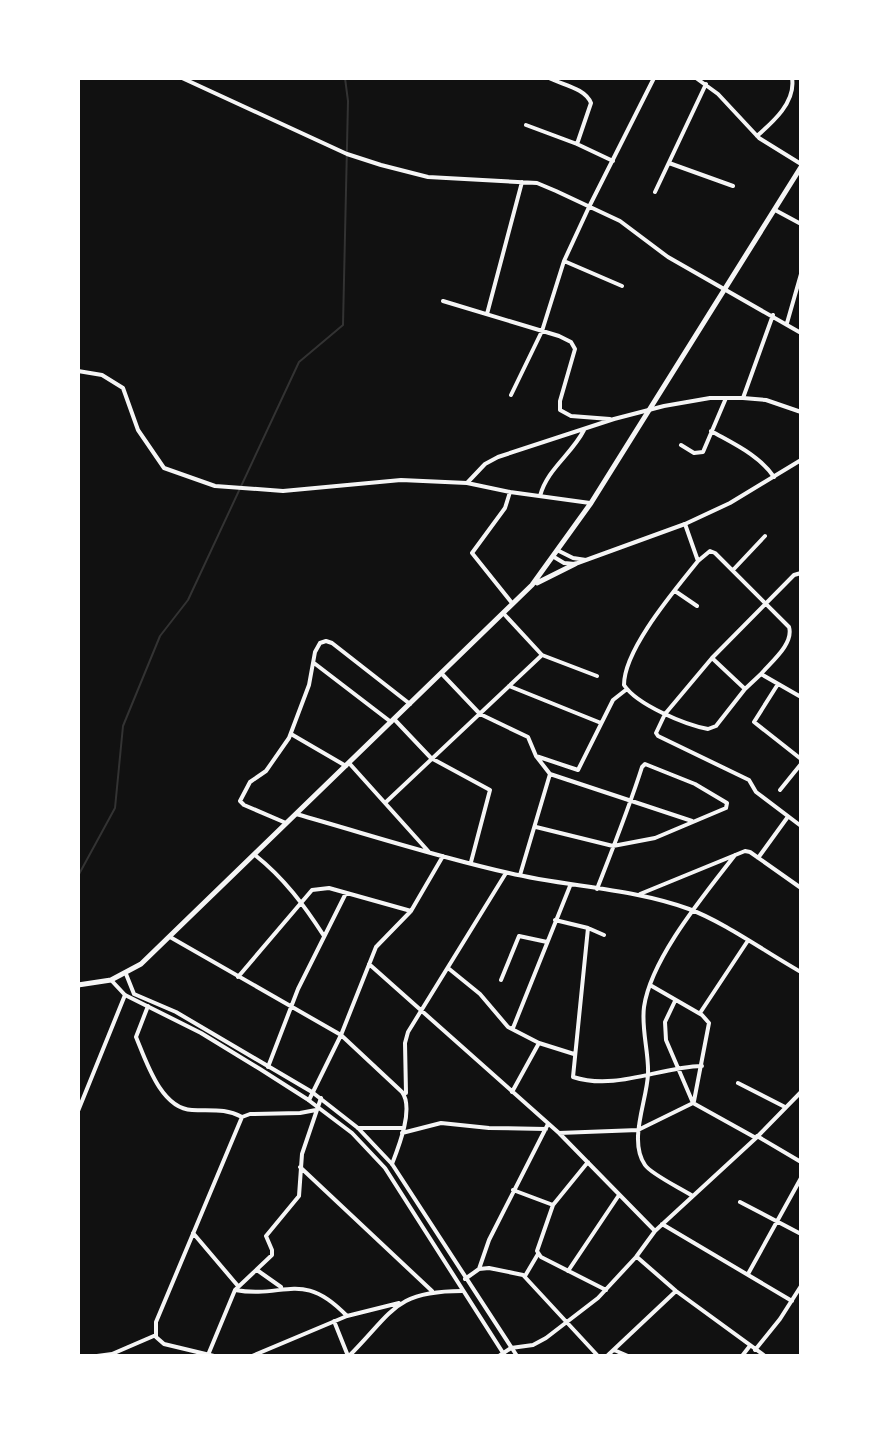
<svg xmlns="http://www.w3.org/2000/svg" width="879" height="1434" viewBox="0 0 879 1434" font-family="Overpass,sans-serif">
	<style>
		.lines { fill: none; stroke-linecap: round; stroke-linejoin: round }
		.stream { stroke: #333; stroke-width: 2 }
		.minor { stroke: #f5f5f5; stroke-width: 4 }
		.tertiary { stroke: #f5f5f5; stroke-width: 4 }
		.secondary { stroke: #f5f5f5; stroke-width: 5 }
	</style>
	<rect width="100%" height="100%" fill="#111"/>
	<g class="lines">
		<path class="stream" d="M78,876L115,808L123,726L160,636L188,600L299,362L343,325L348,101L345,78"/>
		<path class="minor" d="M182,78L347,154L381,165L428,177L537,183L556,191L620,221L668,257L801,333
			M549,78C563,85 585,88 591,103L577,144
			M696,78L718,94L759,138L801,164
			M526,125L577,144L613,161
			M757,136C773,122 796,102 792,78
			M669,163L733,186
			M655,192L706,84
			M775,210L801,224
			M564,261L622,286
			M443,301L559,336L571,342L575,349L560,401V410L571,416L610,419
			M487,314L522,182
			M787,323L801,274
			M78,371L102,375L123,388L138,430L164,468L215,486L283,491L401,480L467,483L485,464L498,457L614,419L664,406L710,398H743L766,400L801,412
			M511,395L542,331L564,261L589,207L654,78
			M743,398L773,315
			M711,431C734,444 759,455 774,477
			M681,445L694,453L703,452L726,398
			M467,483L510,492L590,503
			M510,492L505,508L472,553L512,603
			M540,496C547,469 572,454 584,430
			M685,524L698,561C675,590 624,649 624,685C637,705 686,725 708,729L716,726L745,689
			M698,561L710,551L715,553L789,627C794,644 771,662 761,674
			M733,570L765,536
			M675,591L697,606
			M504,614L542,655L597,676
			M712,658L794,575L801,573
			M314,663L391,722
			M442,674L480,714L528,737L536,756L550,774L692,821
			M778,684L754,722L801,759
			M509,686L601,723
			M801,697L761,674L745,689L712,658L665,714L656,733L658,736L749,780L756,792L801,826
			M394,719L431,758L490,790L471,862
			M291,734L346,766
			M536,756L578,770L613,700L627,689
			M349,763L429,852
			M780,790L801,764
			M385,803L542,655
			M296,814C367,834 437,857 509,873C568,887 631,888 689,909C724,922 767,953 801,972
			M286,823L244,805L240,801L250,782L266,771L289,738L309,685L315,652L320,643L326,641L332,643L410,704
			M536,827L613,846L655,838L726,808L727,803L695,784L645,764L642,767C629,808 613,848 597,889
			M255,855C284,878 304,905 324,936
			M758,858L787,818
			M520,875L550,774
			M640,894L745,851L750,852L801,888
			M555,920L588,928L604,935
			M588,928L573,1077C616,1091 659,1067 702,1066
			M170,937L341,1035L402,1092C414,1108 399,1146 392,1164
			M369,964L559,1133L655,1231
			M448,968L480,994L508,1027L539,1043L574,1054
			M238,977L312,890L329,888L411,911
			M501,980L519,936L547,942
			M650,985L702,1015L709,1023L694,1101
			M675,1001L665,1022L666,1040L693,1103L756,1138
			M148,1006L136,1037C146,1061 161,1109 192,1110C211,1111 225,1108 242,1117
			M700,1013L747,942
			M513,1028L570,886
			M268,1067L298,989L346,893
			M738,1083L785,1107
			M512,1092L539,1043
			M406,1093L405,1043L408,1032L506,873
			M309,1100L341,1035L376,947L411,911L443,856
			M78,1111L125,995
			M358,1128H403
			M402,1133L441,1123L489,1128L546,1129
			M559,1133L638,1130L693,1103
			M757,1136L801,1162
			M588,1162L553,1205L537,1251L541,1257L606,1290
			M300,1167L432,1291
			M513,1190L553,1205
			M691,1195C680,1188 651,1174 645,1165C628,1140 647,1101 648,1074C649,1052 641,1029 644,1007C651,958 705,894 735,855
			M740,1202L801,1234
			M662,1224L792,1301
			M193,1233L238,1286
			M637,1257L676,1291L765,1356
			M479,1269L489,1240L548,1124
			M257,1270L281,1287
			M568,1271L619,1195
			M748,1274L801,1178
			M525,1276L538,1254
			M465,1279L479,1269L489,1268L523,1275L598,1356
			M235,1290C285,1299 302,1269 347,1316
			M334,1321L348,1356
			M614,1350L628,1356
			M755,1350L780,1319L801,1286
			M112,1354L156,1335
			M208,1355L235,1290L272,1255V1250L266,1236L299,1196L302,1154L321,1098
			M97,1356L112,1354L117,1356
			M214,1356L164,1344L156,1337V1322L242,1117L250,1114L300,1113L316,1110
			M252,1356L347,1316L399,1303
			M349,1356C393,1312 394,1291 462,1291
			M499,1356L511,1348L533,1345L546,1338L598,1298L636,1257L655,1231L756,1138L801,1092
			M607,1356L676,1291
			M742,1356L749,1347"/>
		<path class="tertiary" d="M559,551L573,558L586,560
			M554,557L564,563L575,564L685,524L730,503L801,460
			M126,974L134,994L176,1012L312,1092L358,1128L392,1164L517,1356
			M111,980L125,995L201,1033L260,1069L307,1099L352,1133L385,1168L505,1356"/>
		<path class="secondary" d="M537,583L575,564
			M78,985L111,980L141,964L532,585L591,503L801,167"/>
	</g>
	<rect width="879" height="1434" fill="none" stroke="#ffffff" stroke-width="160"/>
</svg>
